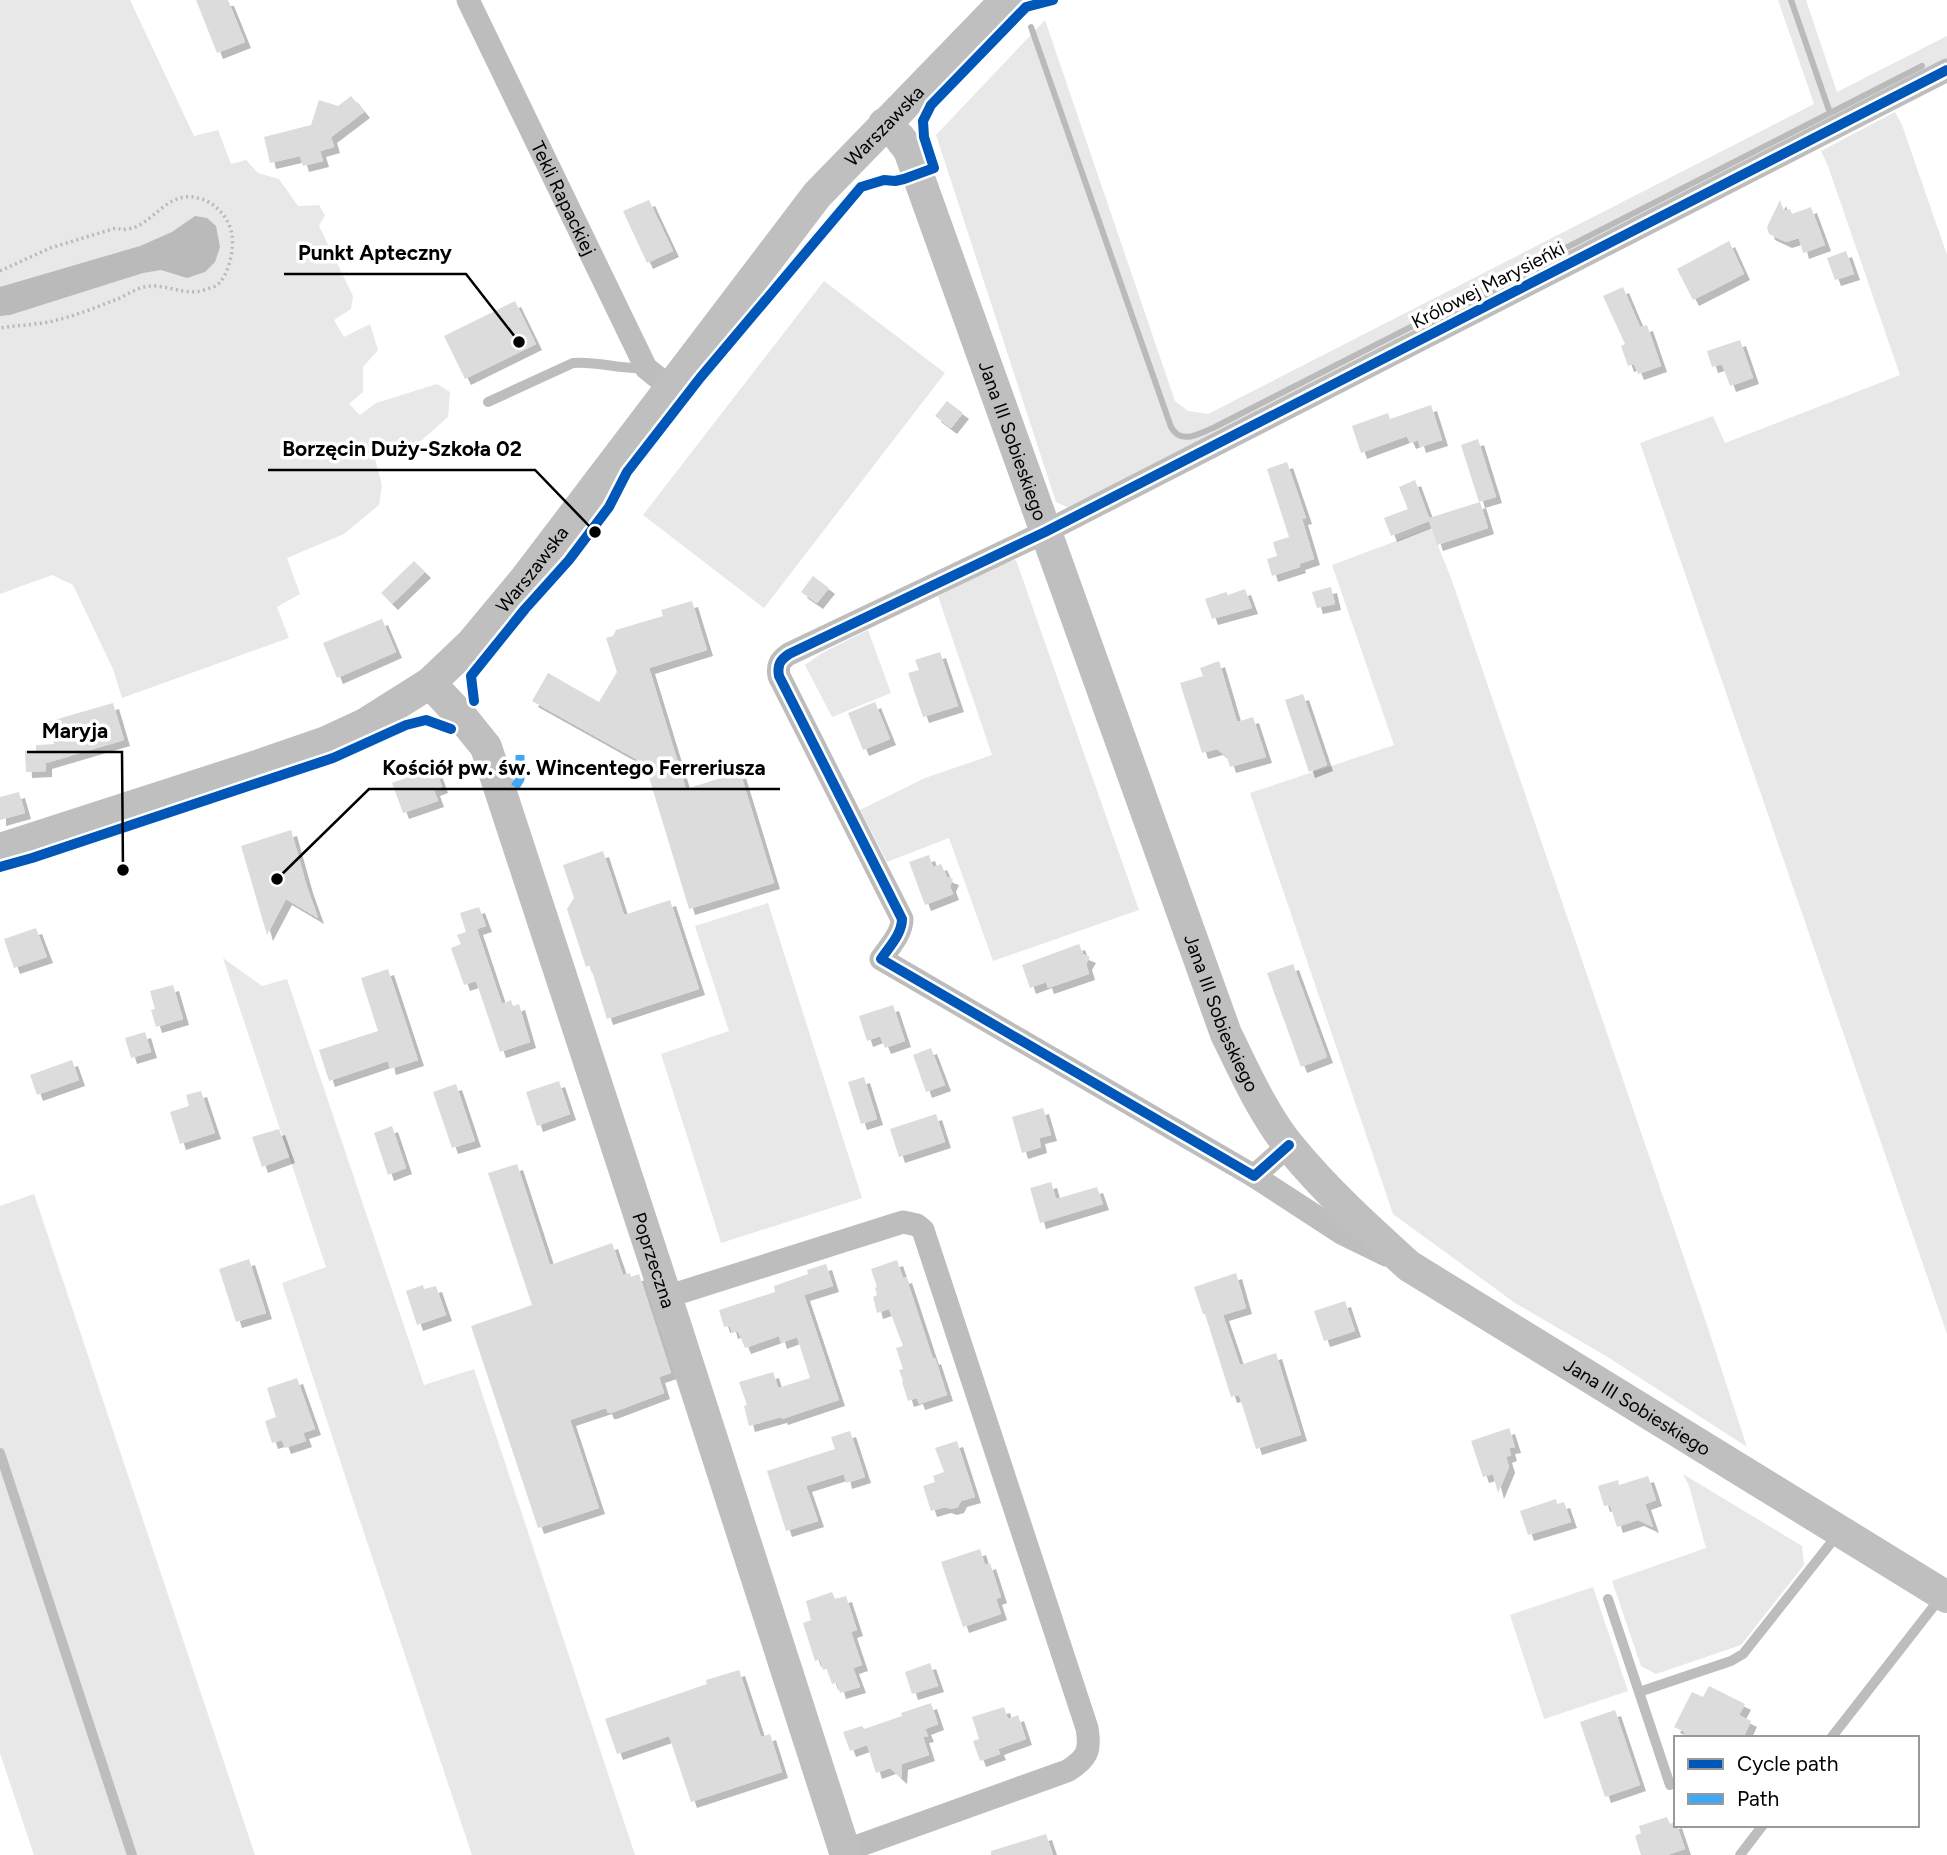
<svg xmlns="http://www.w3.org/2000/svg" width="1947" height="1855" viewBox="0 0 1947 1855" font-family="Figtree,sans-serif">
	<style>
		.green { fill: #e8e8e8 }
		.water { fill: #bababa }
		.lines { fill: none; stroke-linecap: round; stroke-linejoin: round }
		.stream { stroke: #bababa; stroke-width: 6 }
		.building { fill: #dcdcdc; filter: url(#shadow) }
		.path { stroke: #b8b8b8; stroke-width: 3.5; stroke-dasharray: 2 3.5; stroke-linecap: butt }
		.lane { stroke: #bdbdbd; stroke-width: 10 }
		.street { stroke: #bdbdbd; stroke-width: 23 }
		.secondary { stroke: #bfbfbf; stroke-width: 32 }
		.quiet { stroke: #3fa9f5; stroke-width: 9; stroke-dasharray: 18 9; stroke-linecap: butt }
		.cycleway-casing { stroke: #fff; stroke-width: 15 }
		.cycleway { stroke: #0057b8; stroke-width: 10 }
		.labels { text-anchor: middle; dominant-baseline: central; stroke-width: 7; stroke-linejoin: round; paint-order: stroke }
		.street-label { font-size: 19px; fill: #000; stroke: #fff }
		.leader { fill: none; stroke: #000; stroke-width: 2.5 }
		.callout-dot { fill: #000; stroke: #fff; stroke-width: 2.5 }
		.callout-label { font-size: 21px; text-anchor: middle; font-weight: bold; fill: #000; stroke: #fff; stroke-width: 7; stroke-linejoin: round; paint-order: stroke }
	</style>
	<defs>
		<filter id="shadow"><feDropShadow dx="6" dy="6" stdDeviation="0" flood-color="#0004"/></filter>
	</defs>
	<rect width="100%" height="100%" fill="#fff"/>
	<path class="green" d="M0,0H130L194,136L218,130L231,164L246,160L258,173L279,179L298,206L319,205L325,215L319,226L353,296L351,309L334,320L344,337L370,324L378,350L363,367V392L349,404L360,415L376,403L437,384L450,392L448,417L422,440L375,459L382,485L379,505L344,534L287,558L300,594L277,607L289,638L122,698L113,669L73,585L52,575L0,594Z
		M1778,0H1806L1837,92L1947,36V60L1069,508L1056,502L936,135L1045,20L1175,401L1188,411L1208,414L1814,104Z
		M1895,112L1902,125L1947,255V1334L1640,443L1713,416L1725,443L1900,375L1828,166L1821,151Z
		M824,281L945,373L764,608L643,515Z
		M1431,528L1451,578L1704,1316L1747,1447L1606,1356L1515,1303L1393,1214L1250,793L1394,745L1332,565Z
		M1016,560L1139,910L993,961L949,838L887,862L860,810L925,778L992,755L938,596L1009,561Z
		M868,630L891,693L832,717L805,665L822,653Z
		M768,903L862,1198L721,1243L661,1054L729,1031L695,926Z
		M223,958L262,986L287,979L424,1385L474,1369L635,1855H472L352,1497L282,1283L326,1267Z
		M34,1194L255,1855H34L0,1753V1206Z
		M1683,1474L1802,1546L1804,1565L1741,1645L1656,1674L1641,1666L1612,1581L1706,1548L1689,1486Z
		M1593,1587L1628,1691L1544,1719L1510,1615Z"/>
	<path class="water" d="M195,216L207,218L216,226L220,247L215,262L205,272L187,278L161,270L143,273L10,315L0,316V287L140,246L172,232Z"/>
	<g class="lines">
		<path class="stream" d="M1791,0L1830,113
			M1031,27L1171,427C1181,445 1198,434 1213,428L1922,66"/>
	</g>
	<path class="building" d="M196,0H228L245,42L217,53Z
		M351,96L364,112L331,137L334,147L320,151L323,161L303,166L300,156L270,163L264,137L311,125L319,100L338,106Z
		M649,200L673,251L647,263L623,211Z
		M1780,200L1784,211L1790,209L1792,214L1811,207L1825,245L1803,253L1799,238L1786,242L1769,234L1767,227Z
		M1729,241L1744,274L1693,300L1677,269Z
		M1846,251L1854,274L1835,280L1827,258Z
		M1623,287L1640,327L1647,325L1661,366L1638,374L1634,364L1628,366L1621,346L1625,344L1603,296Z
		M515,301L536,344L465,379L444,336Z
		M1740,340L1753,378L1730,386L1722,364L1712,367L1707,351Z
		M947,401L963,413L951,428L935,416Z
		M1431,405L1442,440L1420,447L1418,440L1410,443L1407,436L1361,453L1352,426L1388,413L1390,419Z
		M1478,439L1496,497L1479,502L1461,445Z
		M1287,462L1306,518L1302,519L1314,559L1299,564L1300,567L1272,576L1267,559L1277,556L1273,542L1289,537L1267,469Z
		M1415,480L1429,518L1480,502L1488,528L1437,545L1429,521L1391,536L1384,518L1408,509L1399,487Z
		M414,561L425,572L392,604L381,593Z
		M813,576L829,588L817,603L801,592Z
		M1331,587L1335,604L1317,608L1312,592Z
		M1245,589L1252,608L1212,619L1205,599L1226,592L1228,595Z
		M692,601L707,650L649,668L686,789L740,772L774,883L689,909L645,764L532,701L548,673L599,702L617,672L606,638L613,636L616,630L663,616L661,610Z
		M382,619L396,652L337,678L323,643Z
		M940,652L958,706L923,717L908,673L919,670L915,660Z
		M1219,661L1237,722L1253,717L1266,757L1230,767L1227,757L1217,749L1202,753L1180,683L1203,676L1200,668Z
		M1303,694L1327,765L1309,772L1285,700Z
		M875,702L890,739L863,750L848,713Z
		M113,703L124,740L46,763V771L26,772L25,751H36V745L54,744L47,722Z
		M435,767L442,787L434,790L438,801L403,813L392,783Z
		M19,792L25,813L0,820V797Z
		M291,830L307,887L318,918L286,899L267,935L241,846Z
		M603,851L624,915L670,900L699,989L607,1019L590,965L586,967L567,909L574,898L563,865Z
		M929,855L933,867L941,864L947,877L953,879L950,886L953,894L925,905L909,862Z
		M479,907L486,926L477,929L502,1004L511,1000L513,1006L519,1004L530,1042L500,1052L476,981L464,985L451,948L461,944L457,935L466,932L460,913Z
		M36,928L47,957L14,968L4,939Z
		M1079,944L1083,954L1090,957L1086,964L1089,974L1048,988L1046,982L1030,988L1022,965Z
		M1293,964L1327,1057L1301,1067L1267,973Z
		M388,969L418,1060L390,1069L388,1061L329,1081L319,1050L378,1031L361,978Z
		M173,985L183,1019L156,1027L151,1010L155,1009L150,991Z
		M893,1005L905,1041L885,1048L880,1036L867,1041L859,1016Z
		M145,1032L151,1052L131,1058L125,1038Z
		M931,1048L945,1085L926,1092L913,1055Z
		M72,1060L79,1080L37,1095L30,1075Z
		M864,1077L877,1119L861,1124L848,1082Z
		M559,1081L570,1114L537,1126L526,1092Z
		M456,1084L475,1141L452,1148L433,1092Z
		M201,1091L215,1133L180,1144L170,1112L189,1106L186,1095Z
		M1043,1108L1051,1135L1039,1138L1041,1147L1022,1153L1012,1117Z
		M936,1114L945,1142L899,1157L890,1129Z
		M392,1126L406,1168L388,1175L374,1133Z
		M279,1129L289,1157L262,1167L252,1137Z
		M517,1164L550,1265L612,1243L623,1275L630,1273L631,1277L639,1274L671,1373L659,1377L664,1393L611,1413H608L606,1408L570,1420L599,1508L538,1528L471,1326L532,1305L488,1173Z
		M1051,1182L1056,1199L1097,1187L1103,1204L1040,1223L1030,1188Z
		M249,1259L266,1313L236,1322L219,1269Z
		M897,1260L903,1278L906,1277L933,1359L935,1358L947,1395L919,1404L917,1398L908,1401L902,1382L903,1381L899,1370L903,1369L896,1348L903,1346L889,1309L877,1313L873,1297L877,1295L875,1288L877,1287L871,1269Z
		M826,1264L833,1286L804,1295L839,1400L782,1419L781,1417L749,1426L744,1406L747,1405L739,1382L773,1372L778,1388L810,1378L797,1337L781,1343L779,1336L745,1348L738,1331L732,1333L730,1326L724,1327L719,1310L775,1292L774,1286L808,1274L807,1270Z
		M1236,1273L1246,1308L1223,1315L1240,1365L1276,1353L1301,1435L1256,1449L1239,1395L1231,1397L1205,1314H1203L1194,1287Z
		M423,1285L424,1289L436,1286L446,1315L417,1325L406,1291Z
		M1345,1301L1355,1331L1324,1341L1314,1311Z
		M297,1378L315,1429L303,1433L306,1441L285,1448L282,1440L272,1443L265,1421L276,1417L267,1388Z
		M1509,1428L1515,1447L1509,1448L1511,1455L1506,1457L1509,1467L1498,1493L1493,1474L1483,1477L1471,1441Z
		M850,1431L865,1477L846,1483L844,1474L806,1486L818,1521L786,1531L767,1471L835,1449L831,1437Z
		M957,1441L975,1497L961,1501L958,1507L951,1509L945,1507L931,1511L923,1486L935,1482L933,1476L944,1472L935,1448Z
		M1648,1476L1656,1500L1645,1504L1653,1527L1638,1520L1617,1527L1610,1505L1604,1506L1598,1486L1618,1480L1619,1485Z
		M1556,1499L1557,1504L1564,1502L1571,1522L1528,1535L1520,1511Z
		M980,1549L985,1565L990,1563L1001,1597L996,1599L1001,1614L963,1627L941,1562Z
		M832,1592L835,1599L846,1596L857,1630L851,1632L862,1665L853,1668L860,1687L840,1693L837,1683L832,1684L827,1669L823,1670L820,1659L815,1661L803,1623L811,1620L806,1601Z
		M930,1663L938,1686L912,1694L905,1672Z
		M739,1670L761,1737L770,1734L782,1772L691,1802L669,1736L617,1754L605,1719L707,1684L706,1680Z
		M1709,1686L1745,1704L1739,1715L1751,1721L1743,1738H1683L1685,1732L1674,1727L1692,1692L1703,1697Z
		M931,1703L938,1724L925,1729L928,1736L923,1737L929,1755L902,1764L901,1778L890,1768L876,1773L867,1745L850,1751L843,1732L862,1726L864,1729L902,1716L901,1713Z
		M1004,1707L1008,1719L1018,1715L1026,1739L998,1749L1000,1754L980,1761L973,1741L979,1739L972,1717Z
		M1615,1710L1640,1785L1605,1797L1580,1722Z
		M1667,1817L1670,1824L1676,1822L1685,1849L1667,1855H1641L1635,1836L1641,1833L1639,1826Z
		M1046,1834L1053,1855H991V1851Z"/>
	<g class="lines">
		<path class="path" d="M0,271L50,248L116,228C120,229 123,230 127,229C152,227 167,189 198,198C215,202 229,217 232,235C234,249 229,276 217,285C214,287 210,288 207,289C184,298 166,282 144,287C134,289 124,297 115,300C95,308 74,316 53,321C36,325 18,325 0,328"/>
		<path class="lane" d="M488,402L573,363C598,361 622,370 646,368
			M0,1453L132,1855
			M1608,1599L1670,1785
			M1639,1692L1731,1661L1743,1654L1838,1534
			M1831,1738L1941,1597
			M1740,1855L1763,1825"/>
		<g class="street">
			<path id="s1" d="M468,0L646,368L671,388"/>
			<path d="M1289,1145L1254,1176L881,959C889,947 902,934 902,919L779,676C777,665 780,660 789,654L1045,532L1947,70"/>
			<path d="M1254,1176L1343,1234L1386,1255"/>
			<path d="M666,1297L903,1222L917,1225L923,1230L1087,1728C1091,1751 1087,1759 1067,1771L844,1851"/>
		</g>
		<g class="secondary">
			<path id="s2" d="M884,124L899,137L909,150L1226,1034C1245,1072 1263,1114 1290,1147C1326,1191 1367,1228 1409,1266L1947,1597"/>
			<path id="s3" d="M430,683L461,716L486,747L674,1321L846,1855"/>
			<path id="s4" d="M0,849L257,766L326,742L365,724L430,683L472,643L526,578L817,195L1006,0"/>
		</g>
		<path class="quiet" d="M515,787L520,779V755"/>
		<defs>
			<path id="cycleway" d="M474,701L471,676L525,609L569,560L609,507L627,472L700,378L861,187L884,180L895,181L904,179L934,168L924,137L923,121L931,105L1026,7L1053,0
				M0,867L32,858L333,758L406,725L426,720L451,729
				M1289,1145L1254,1176L881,959C889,947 902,934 902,919L779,676C777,665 780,660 789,654L1045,532L1947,70"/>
		</defs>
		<use href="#cycleway" class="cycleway-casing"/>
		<use href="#cycleway" class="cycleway"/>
	</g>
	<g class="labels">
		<g class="street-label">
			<text stroke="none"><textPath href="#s4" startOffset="1183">Warszawska</textPath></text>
			<text stroke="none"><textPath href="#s1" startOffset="220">Tekli Rapackiej</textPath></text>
			<text transform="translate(1488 285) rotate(-27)">Królowej Marysieńki</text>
			<text stroke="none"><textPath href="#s2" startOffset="345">Jana III Sobieskiego</textPath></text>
			<text stroke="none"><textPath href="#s4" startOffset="616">Warszawska</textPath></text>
			<text stroke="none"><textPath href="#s2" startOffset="954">Jana III Sobieskiego</textPath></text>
			<text stroke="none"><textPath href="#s3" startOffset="625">Poprzeczna</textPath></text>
			<text stroke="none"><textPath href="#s2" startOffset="1542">Jana III Sobieskiego</textPath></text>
		</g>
	</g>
	<path class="leader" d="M519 342L466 274H284M595 532L535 470H268M123 870L122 752H27M277 879L369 789H780"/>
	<g class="callout-dot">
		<circle cx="519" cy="342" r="7"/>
		<circle cx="595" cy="532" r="7"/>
		<circle cx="123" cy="870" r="7"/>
		<circle cx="277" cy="879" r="7"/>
	</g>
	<g class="callout-label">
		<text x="375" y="260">Punkt Apteczny</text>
		<text x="402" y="456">Borzęcin Duży-Szkoła 02</text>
		<text x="75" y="738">Maryja</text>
		<text x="574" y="775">Kościół pw. św. Wincentego Ferreriusza</text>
	</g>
	<rect x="1674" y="1736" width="245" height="91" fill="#ffffff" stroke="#999999" stroke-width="2"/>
	<rect x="1688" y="1759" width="35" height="10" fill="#0057b8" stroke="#999999" stroke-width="2"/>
	<text x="1737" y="1771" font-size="21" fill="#000000">Cycle path</text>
	<rect x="1688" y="1794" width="35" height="10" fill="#3fa9f5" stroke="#999999" stroke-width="2"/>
	<text x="1737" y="1806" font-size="21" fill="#000000">Path</text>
</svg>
